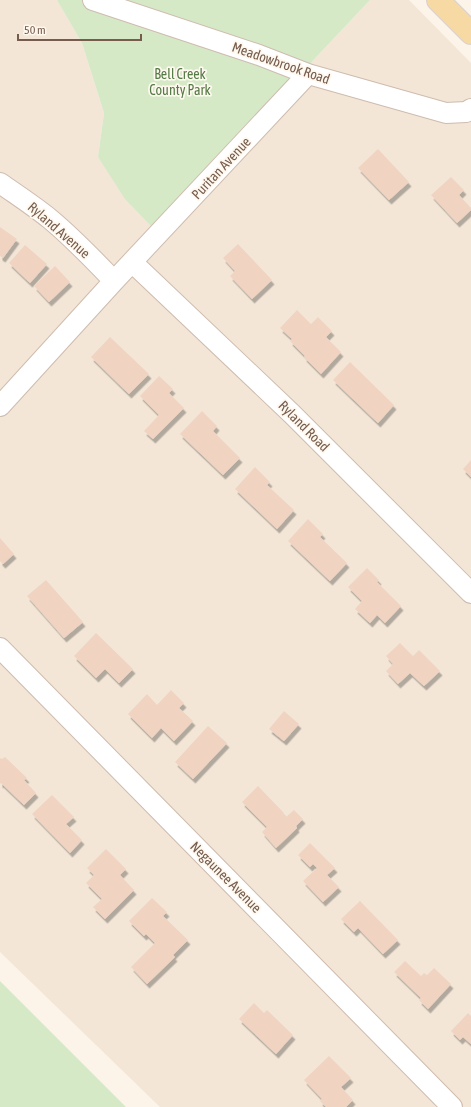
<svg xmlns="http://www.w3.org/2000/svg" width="471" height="1107" viewBox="0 0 471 1107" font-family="'Asap Condensed',sans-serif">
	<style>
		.residential { fill: #f3e6d7 }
		.green { fill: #d5e9c7 }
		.building { fill: #f0d4c1; filter: url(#shadow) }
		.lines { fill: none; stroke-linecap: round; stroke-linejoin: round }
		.minor-casing { stroke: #cebcaf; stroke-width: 22 }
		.major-casing { stroke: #d9d1cd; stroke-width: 24 }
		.minor { stroke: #fff; stroke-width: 20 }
		.major { stroke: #f7d9a4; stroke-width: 22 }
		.labels { text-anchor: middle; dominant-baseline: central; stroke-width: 3.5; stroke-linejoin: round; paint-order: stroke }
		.street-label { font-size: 14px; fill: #765c4d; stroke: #fef8ef }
		.park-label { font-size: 14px; fill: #547b45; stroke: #fef8ef }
	</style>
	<defs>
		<filter id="shadow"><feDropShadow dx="2.5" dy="4.5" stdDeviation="0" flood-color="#0004"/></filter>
	</defs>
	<rect width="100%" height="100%" fill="#fcf4e9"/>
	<path class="residential" d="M0,0H57L59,3L82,43L104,113L98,157L154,229L370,0H409L471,63V1107H160L0,952Z"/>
	<path class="green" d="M57,0H370L154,229L125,199L98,157L104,113L82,43Z
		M0,981L126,1107H0Z"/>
	<path class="building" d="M378,149L409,182L389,200L358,168Z
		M451,177L464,190L459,195L471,208V210L457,223L431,195Z
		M0,227L17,239L3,258L0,256Z
		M238,244L272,280L252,299L230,276L235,271L223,258Z
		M25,245L47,264L30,283L9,263Z
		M55,266L70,282L49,302L34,286Z
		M297,310L311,324L318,317L332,331L326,337L341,352L321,374L304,357L305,356L290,341L292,339L280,328Z
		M110,337L149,374L129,394L91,357Z
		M350,362L394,405L378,423L333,380Z
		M159,376L173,389L169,393L184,408L153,439L144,431L159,415L140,396Z
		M202,411L217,426L213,431L240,458L223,475L180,434Z
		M471,460V477L463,469Z
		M255,467L270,482L267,485L294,510L277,529L235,489Z
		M308,519L323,534L320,537L347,563L330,581L288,541Z
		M0,538L14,554L3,564L0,561Z
		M367,568L379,580L377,582L401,606L385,623L377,615L370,623L355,609L362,601L348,587Z
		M46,580L83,622L64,638L27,596Z
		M96,633L133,669L119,683L105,669L96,678L74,656Z
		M400,643L413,656L419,650L440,671L424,686L410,673L398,684L386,671L393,664L386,656Z
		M171,690L184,703L179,708L193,721L174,741L161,728L152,738L128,714L147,694L157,705Z
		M284,711L299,724L284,741L269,729Z
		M208,726L227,743L193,779L175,762Z
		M5,757L27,778L24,780L36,793L24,805L1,783L0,784V758L2,759Z
		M258,786L284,813L283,814L286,817L294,810L303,819L296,826L297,828L276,848L262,832L267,827L242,802Z
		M52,795L74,817L66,824L82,840L70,853L32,814Z
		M310,843L335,868L327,875L339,887L323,902L303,881L317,868L313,864L310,867L298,855Z
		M106,849L126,869L120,875L134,890L105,919L93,907L102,899L86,883L94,875L87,868Z
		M152,898L167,912L163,916L188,940L173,955L175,957L147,984L131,967L155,943L146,934L144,936L129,921Z
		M360,901L398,940L383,954L358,928L354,932L341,919Z
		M405,961L421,976L424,973L427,975L434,968L451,984L428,1009L419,1000L421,998L394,972Z
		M254,1003L264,1013L267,1010L293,1035L276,1054L239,1019Z
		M468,1013L471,1016V1044L463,1037L460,1040L451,1031Z
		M329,1056L351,1078L341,1087L353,1100L346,1107H326L320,1101L322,1099L304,1080Z"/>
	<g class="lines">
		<defs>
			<path id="minor" d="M93,0L259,55L308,74L446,113L466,112L471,109
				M0,183C17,195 34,206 50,219C73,238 94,260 114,281
				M133,263L292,414L471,593
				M0,406L114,281L308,74
				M0,648L452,1107"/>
			<path id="major" d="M438,0L471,33"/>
		</defs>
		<use href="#minor" class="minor-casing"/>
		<use href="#major" class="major-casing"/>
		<use href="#minor" class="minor"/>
		<use href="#major" class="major"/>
	</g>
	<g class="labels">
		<g class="street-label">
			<text transform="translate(281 63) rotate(19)">Meadowbrook Road</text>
			<text transform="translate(221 168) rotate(-47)">Puritan Avenue</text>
			<text transform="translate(59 230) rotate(41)">Ryland Avenue</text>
			<text transform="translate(304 426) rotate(45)">Ryland Road</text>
			<text transform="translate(226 877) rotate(45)">Negaunee Avenue</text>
		</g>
		<g class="park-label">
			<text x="180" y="74">Bell Creek<tspan x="180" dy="16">County Park</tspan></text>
		</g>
	</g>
	<path d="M18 34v6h123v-6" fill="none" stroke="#765c4d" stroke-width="2"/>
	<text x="24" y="34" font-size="12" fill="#765c4d" stroke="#fef8ef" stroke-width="3" paint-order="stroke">50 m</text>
</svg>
